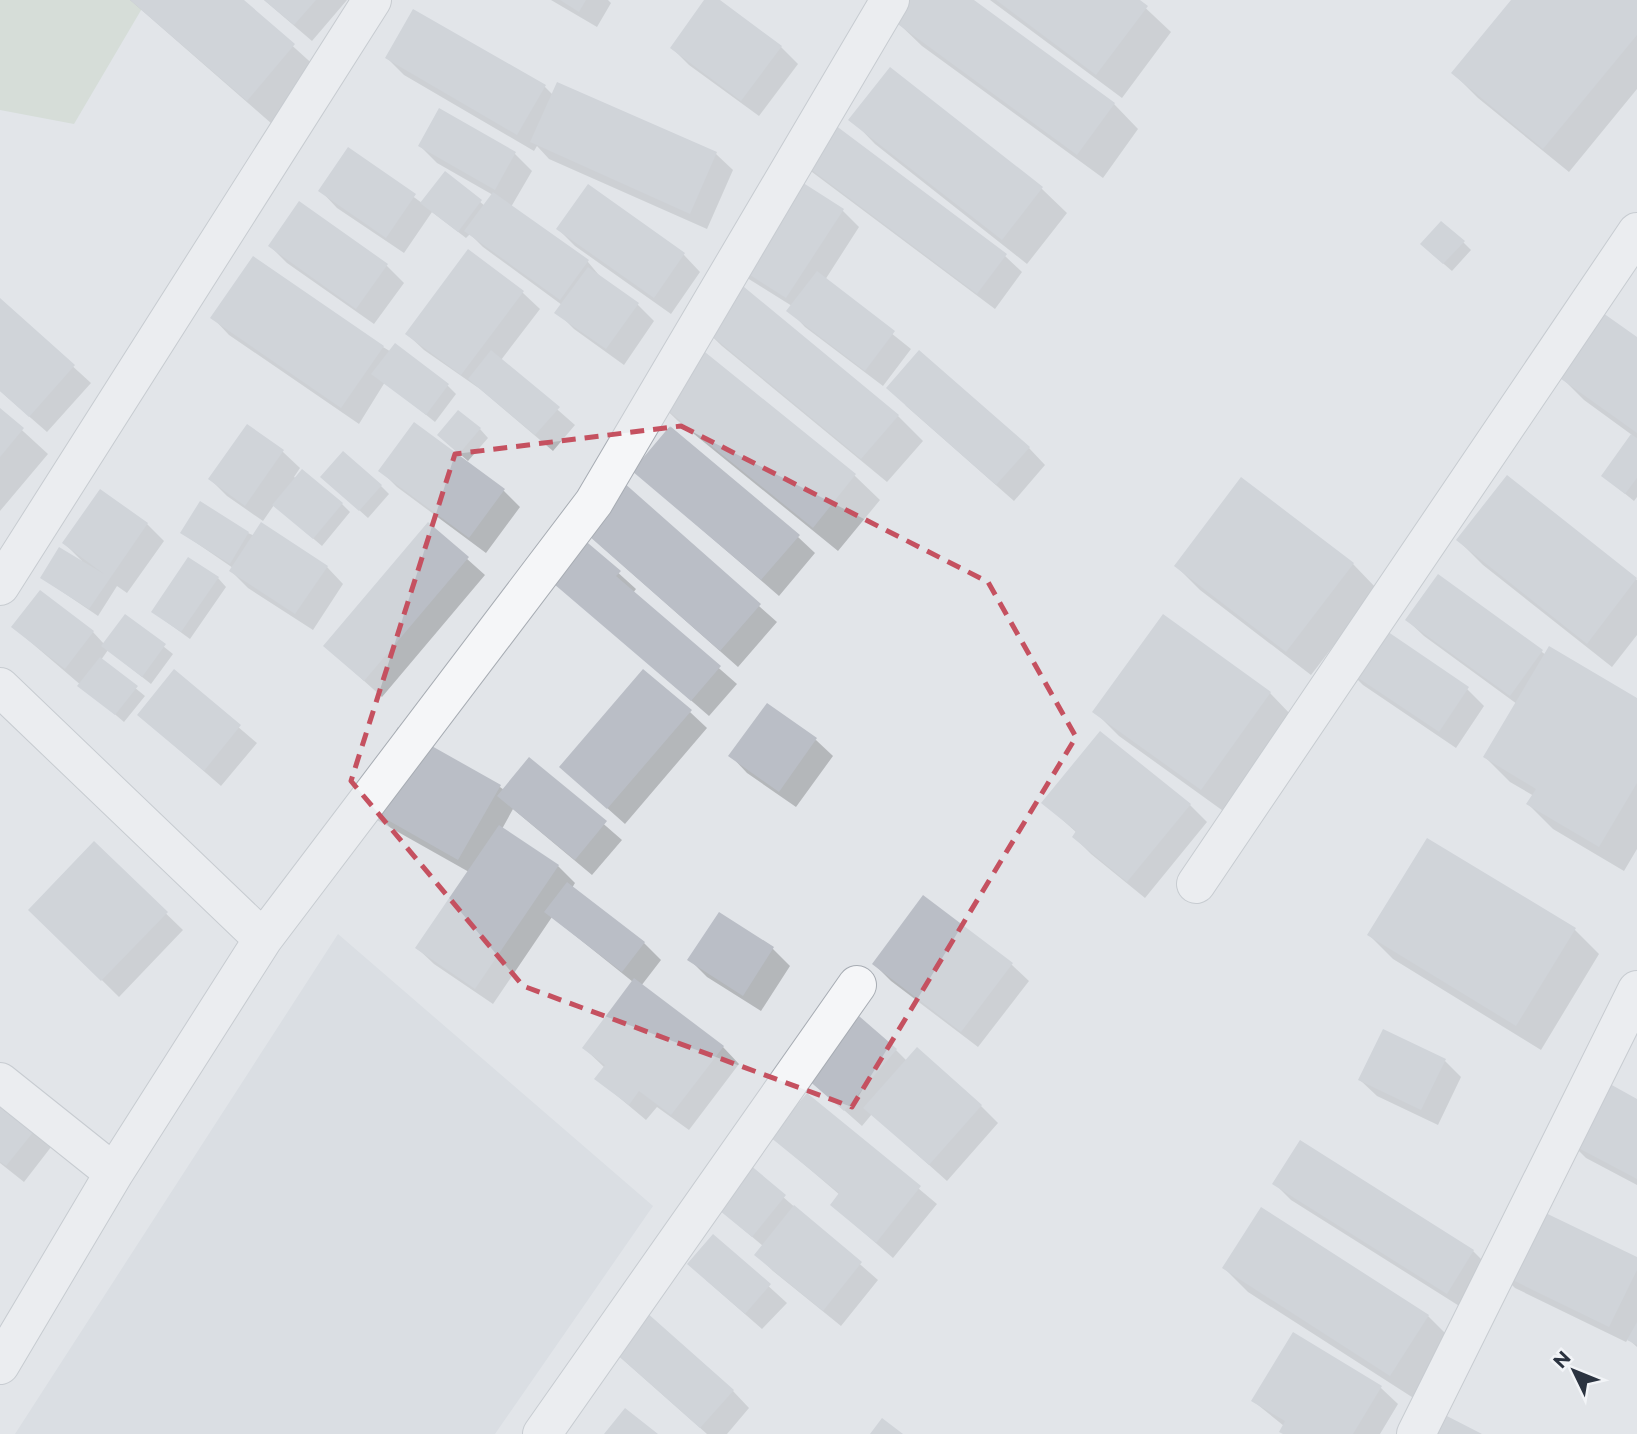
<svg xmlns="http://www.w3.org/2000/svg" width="1637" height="1434" viewBox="0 0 1637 1434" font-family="Montserrat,sans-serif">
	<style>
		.built { fill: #d0d4db }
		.green { fill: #c7d3c4 }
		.shadow { fill: #0003 }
		.building { fill: #babec6 }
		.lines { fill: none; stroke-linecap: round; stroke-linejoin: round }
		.minor-casing { stroke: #a7acb3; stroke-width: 40 }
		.minor { stroke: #f5f6f8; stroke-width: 38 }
		.marked { fill: none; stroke: #c55160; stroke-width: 5; stroke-dasharray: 14 9; stroke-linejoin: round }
	</style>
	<rect width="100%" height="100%" fill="#e2e5e9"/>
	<path class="built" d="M338,934L653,1206L495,1434H15Z"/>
	<path class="green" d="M0,0H147L74,124L0,110Z"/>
	<path class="shadow" d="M130,0H242L318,69L272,124Z
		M264,0H347L312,41Z
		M551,0H608L611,3L597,27Z
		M707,0H717L781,47L798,64L759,116L689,65L672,48Z
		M912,0H971L1114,104L1138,129L1103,178L922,46L897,22Z
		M990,0H1137L1171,32L1122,98Z
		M1513,0H1637V89L1569,172L1478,98L1453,73Z
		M387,58L545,87L553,95L716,154L733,170L707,229L549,159L537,146L534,151L404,75Z
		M891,69L1042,189L1067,213L1027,264L875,144L851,119Z
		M439,111L515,154L532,171L511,207L588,262L603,280L637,304L654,321L624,365L574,329L557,312L562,305L483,247L470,234L466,238L432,212L404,253L337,208L321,191L349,150L422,203L445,173L485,206L493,195L437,163L420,146Z
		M804,166L1005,256L1022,272L995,309Z
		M300,204L387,266L404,283L374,324L287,263L270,246Z
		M842,210L859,227L825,280L911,349L883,386L805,327L789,310L792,306L744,276Z
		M558,229L684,255L700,272L671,314L575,246Z
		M1463,242L1471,250L1452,271L1430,252Z
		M468,252L523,293L540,309L501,360L575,425L553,451L480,389L424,350L407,334Z
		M0,300L91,383L47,432L0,391Z
		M213,318L383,347L448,386L456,394L435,422L385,382L359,424L229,335Z
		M697,322L898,416L923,441L887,482L722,346Z
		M1637,339V497L1634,501L1603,476L1632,435L1584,400L1560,376Z
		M695,346L855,476L880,500L838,551L678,421L653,397Z
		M905,405L1029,448L1045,465L1014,501Z
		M0,410L48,454L0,511Z
		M247,426L283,452L300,468L294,477L342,504L350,512L322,546L274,505L263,521L227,496L210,479Z
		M480,429L488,438L468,461L447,443Z
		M380,470L504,491L520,507L486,553L397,487Z
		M634,471L798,537L815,553L779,596Z
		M1507,478L1637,580V635L1612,667L1483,565L1458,540Z
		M331,485L381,486L389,494L368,518Z
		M623,485L777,622L738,667L601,546Z
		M101,491L147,524L164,541L127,593L117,586L98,616L42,578L82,561L64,543Z
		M428,524L485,575L382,697L325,646Z
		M182,533H248L327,567L343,584L313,630L248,588L231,571L233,568Z
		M582,540L636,589L633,593L737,684L709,716L550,578Z
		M1353,564L1377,589L1311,675L1200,590L1176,566Z
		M1438,577L1546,655L1637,700V849L1624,871L1553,829L1528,804L1534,796L1510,782L1485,757L1517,704L1424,636L1407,620Z
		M218,578L226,587L190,639L153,612Z
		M125,616L173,654L151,684L108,650L101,660L145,696L124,722L13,627L93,632L104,644Z
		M1346,668L1467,689L1484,706L1456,748L1363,685Z
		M174,672L257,743L221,786L139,715Z
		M1270,693L1294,718L1226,813L1119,736L1094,711Z
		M690,712L707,728L625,824L561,767Z
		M816,740L833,756L796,807L747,773L731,756Z
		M529,759L622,840L592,875L513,809L502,829L558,866L575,883L572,888L644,943L661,960L641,986L723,1047L739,1064L689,1130L657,1107L646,1120L597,1079L605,1068L584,1048L633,982L552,917L493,1004L434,964L417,948L469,872L375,819L358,802L500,787L504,790Z
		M1044,803L1190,805L1207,822L1145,898L1091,854L1074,837L1077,833Z
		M94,844L183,930L119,997L31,910Z
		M924,897L1012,965L1029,981L978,1047L891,981L874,964Z
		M719,914L773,949L790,966L761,1011L707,977L690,960Z
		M1575,930L1599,954L1541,1050L1393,959L1369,935Z
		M896,1050L907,1061L981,1106L998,1123L947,1181L872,1114L862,1126L801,1072Z
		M1445,1061L1461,1077L1438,1125L1377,1096L1360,1080Z
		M807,1095L937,1204L893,1258L832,1205L840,1195L772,1137Z
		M0,1098L65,1129L24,1182L0,1163Z
		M1637,1101V1185L1586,1158L1569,1141Z
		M749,1167L878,1280L841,1326L773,1271L757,1255L763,1246L725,1214Z
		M1274,1183L1473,1251L1490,1268L1464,1309L1291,1200Z
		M713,1236L787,1303L762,1329L706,1280Z
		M1637,1259V1347L1628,1339L1626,1342L1515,1288L1498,1271Z
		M1224,1268L1428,1316L1453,1341L1415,1399L1248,1292Z
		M1294,1335L1381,1388L1398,1404L1380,1434H1284V1426L1253,1401Z
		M613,1351L733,1391L749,1408L727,1434H707Z"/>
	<path class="building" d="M130,0H244L295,44L247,101Z
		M264,0H316L294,25Z
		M560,0H586L579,12Z
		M704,0H720L782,46L741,101L670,48Z
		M910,0H974L1115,103L1077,155L895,22Z
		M996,0H1140L1148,6L1096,75Z
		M1511,0H1637V35L1543,149L1451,73Z
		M413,9L546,85L517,135L385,58Z
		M890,67L1043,187L1002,240L848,120Z
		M557,82L717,152L690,214L530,142Z
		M439,108L516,152L495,190L418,146Z
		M815,110L1007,254L977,294L785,150Z
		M348,147L416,194L386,238L318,191Z
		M783,170L844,209L786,298L725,259Z
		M445,171L482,200L458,232L420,203Z
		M588,184L685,253L654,298L556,229Z
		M493,192L589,260L560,300L464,231Z
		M299,201L388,264L356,309L268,246Z
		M1441,221L1465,241L1443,264L1420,244Z
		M468,249L524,291L461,375L405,334Z
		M253,256L384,346L341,408L210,318Z
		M588,267L639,303L606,349L554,313Z
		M817,271L895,331L865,371L786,311Z
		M732,277L899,415L861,459L695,322Z
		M0,298L75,365L29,417L0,391Z
		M1603,313L1637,337V433L1557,376Z
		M395,343L449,384L426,415L371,374Z
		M695,344L856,474L813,528L651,397Z
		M491,350L560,407L535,435L468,379Z
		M919,350L1030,447L996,485L886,388Z
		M0,408L24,428L0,457Z
		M458,410L481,428L459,454L437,435Z
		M414,422L505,489L469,538L378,471Z
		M247,424L284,450L245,506L208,479Z
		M670,426L800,535L761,580L632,471Z
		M1631,434L1637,438V478L1625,494L1601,476Z
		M343,451L382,485L359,511L320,477Z
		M302,469L343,503L313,539L272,505Z
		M1507,475L1637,578L1587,644L1456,540Z
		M1241,477L1354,563L1286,652L1174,566Z
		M623,482L761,604L720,651L581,529Z
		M100,489L148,523L89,609L40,578L59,547L104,574L62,543Z
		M200,501L249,532L230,564L180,533Z
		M261,522L328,566L295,614L229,571Z
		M428,522L469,557L364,681L323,646Z
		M582,538L621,571L616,576L721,666L691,701L547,578Z
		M188,557L219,577L181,632L151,612Z
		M1438,574L1543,650L1510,696L1405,620Z
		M40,590L94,631L65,669L11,627Z
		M125,614L166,644L142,677L101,646Z
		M1163,614L1271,692L1201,790L1092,712Z
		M1375,623L1469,687L1439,732L1343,668Z
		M1549,646L1637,698V783L1599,847L1526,804L1536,789L1483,757Z
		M100,657L138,686L115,715L77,686Z
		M174,669L241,725L204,771L137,715Z
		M643,669L692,710L607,809L559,767Z
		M767,703L817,738L779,792L728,756Z
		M398,727L501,785L458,860L356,802Z
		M1100,731L1191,804L1127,882L1072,837L1076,831L1041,803Z
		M529,757L607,821L575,860L497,796Z
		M499,825L559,865L475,989L415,948Z
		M1427,838L1576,928L1516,1026L1367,935Z
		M94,841L168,912L101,981L28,910Z
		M567,882L645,942L622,972L544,912Z
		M923,895L1013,963L961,1032L872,964Z
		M719,912L774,947L743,996L687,960Z
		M634,978L724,1046L671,1115L639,1091L629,1105L594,1079L605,1065L582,1048Z
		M852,1010L897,1049L844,1111L799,1072Z
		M1383,1029L1446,1059L1421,1110L1358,1080Z
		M917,1047L982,1105L929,1165L863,1108Z
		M1601,1079L1637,1099V1179L1567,1142Z
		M807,1093L921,1186L876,1243L830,1205L839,1193L770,1137Z
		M0,1095L50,1111L6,1166L0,1162Z
		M1300,1140L1474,1250L1447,1294L1272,1184Z
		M749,1164L786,1195L752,1237L714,1206Z
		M794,1205L862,1262L823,1311L754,1255Z
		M1529,1205L1637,1257V1270L1609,1327L1496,1272Z
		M1261,1207L1429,1315L1390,1376L1222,1268Z
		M713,1234L771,1284L745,1314L687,1264Z
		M628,1296L734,1390L700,1428L594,1334Z
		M1637,1322V1345L1627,1340Z
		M1293,1332L1382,1386L1353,1434H1283L1279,1432L1285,1421L1251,1401Z
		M625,1408L658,1434H604Z
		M1443,1414L1482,1434H1433Z
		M882,1418L903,1434H870Z"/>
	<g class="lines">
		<defs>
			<path id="minor" d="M0,586L372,0
				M0,687L263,939
				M1196,884L1637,232
				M0,1082L114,1173
				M0,1365L114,1173L263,939L594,502L890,0
				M542,1434L857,985
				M1416,1434L1637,990"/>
		</defs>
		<use href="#minor" class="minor-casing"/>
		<use href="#minor" class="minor"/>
	</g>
	<path d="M0 0H1637V1434H0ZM681,426L988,582L1076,737L852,1107L523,986L351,781L455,454Z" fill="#e2e5e9" fill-opacity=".55" fill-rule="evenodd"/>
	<path class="marked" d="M681,426L988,582L1076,737L852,1107L523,986L351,781L455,454Z"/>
	<g transform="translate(1574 1371) rotate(313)" stroke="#f2f4f7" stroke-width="5" paint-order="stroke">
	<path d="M0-5L12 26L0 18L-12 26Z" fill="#2b3340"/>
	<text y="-10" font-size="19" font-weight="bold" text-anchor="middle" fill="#2b3340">N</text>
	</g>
</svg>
